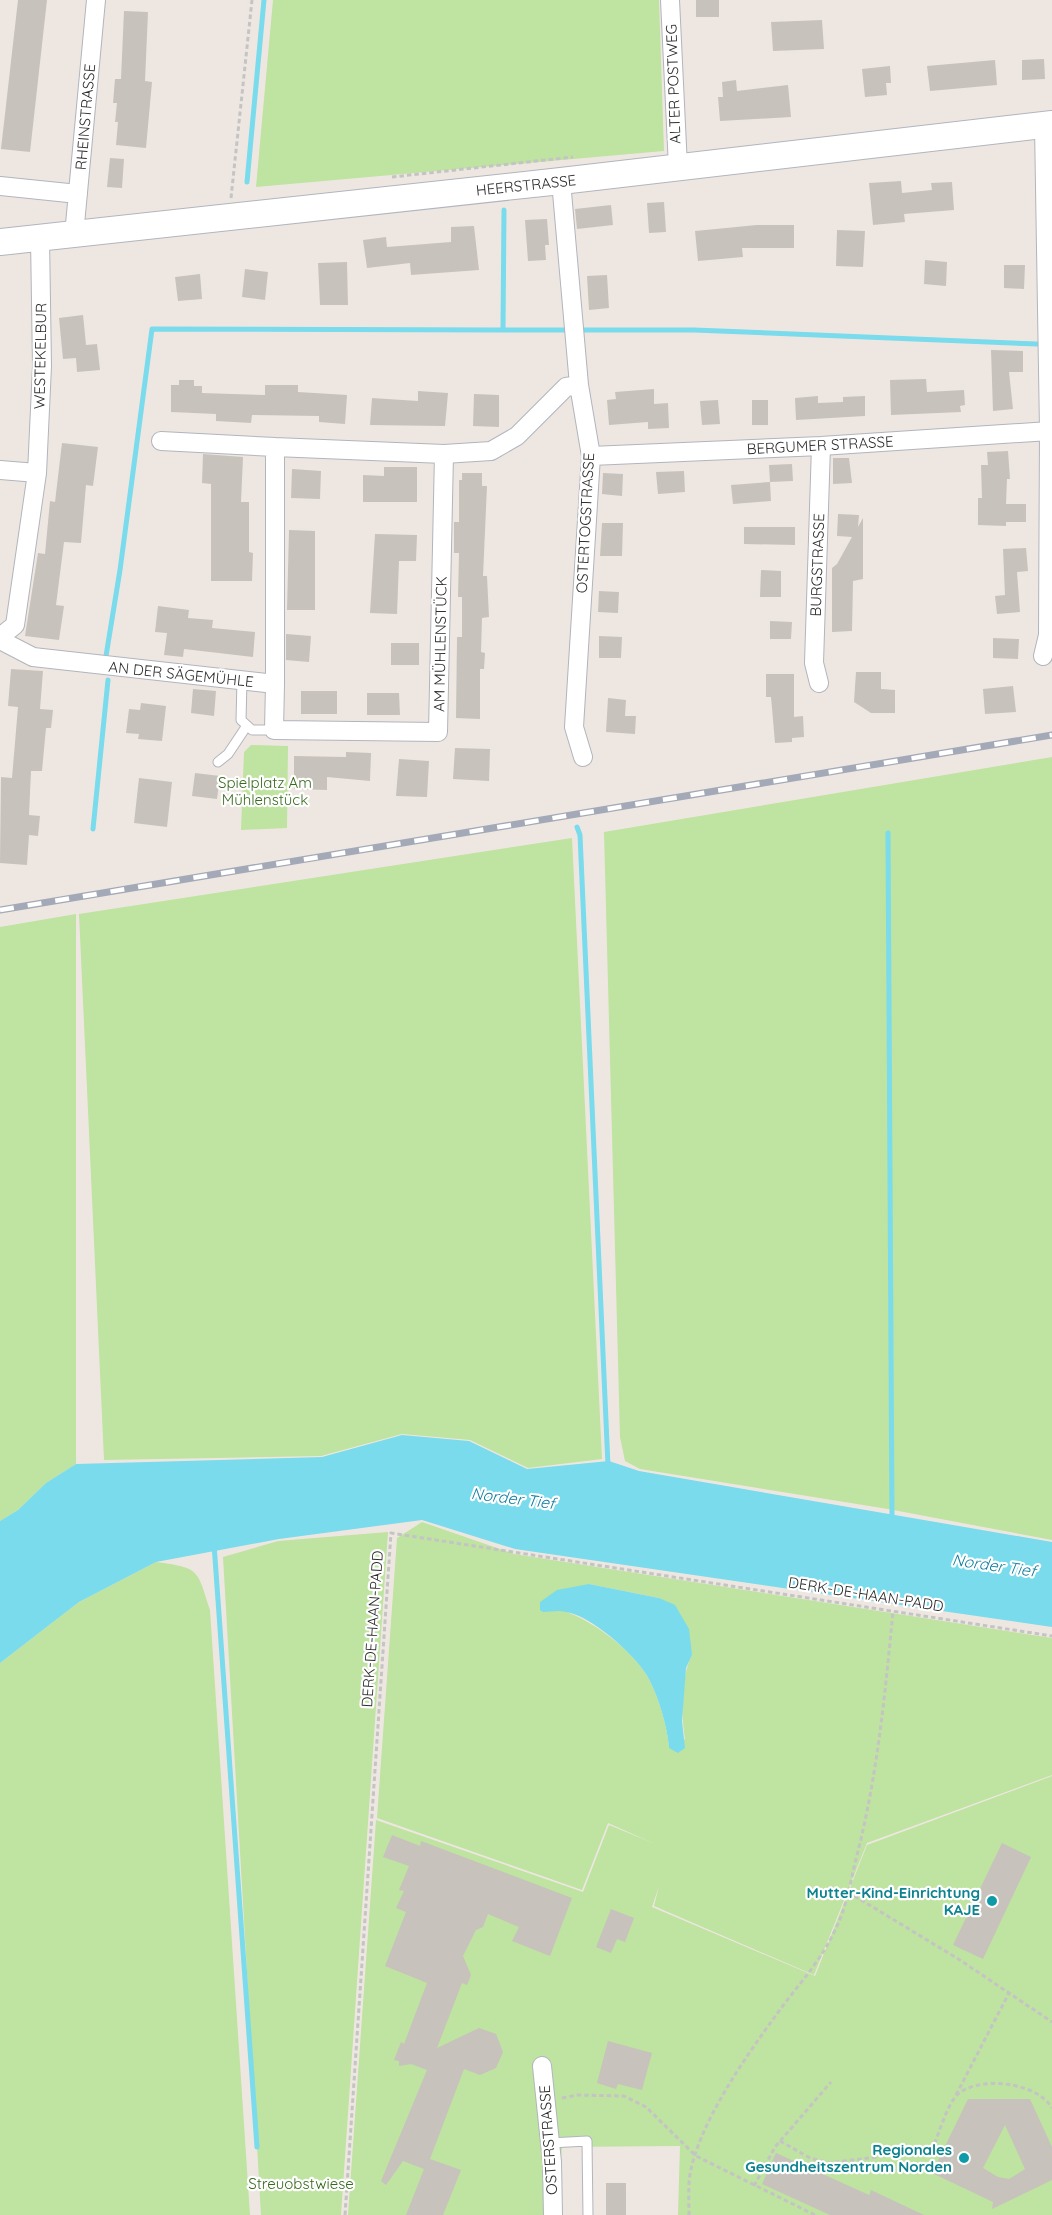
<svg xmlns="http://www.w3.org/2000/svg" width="1052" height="2215" viewBox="0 0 1052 2215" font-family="Quicksand,sans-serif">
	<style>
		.green { fill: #bfe3a0; fill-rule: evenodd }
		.water { fill: #79dbec }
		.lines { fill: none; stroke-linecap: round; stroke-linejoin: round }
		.stream { stroke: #79dbec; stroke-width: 5 }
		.building { fill: #c7c2bc; fill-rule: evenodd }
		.lane-casing { stroke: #b1b5bd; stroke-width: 11 }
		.street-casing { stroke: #b1b5bd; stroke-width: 20 }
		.secondary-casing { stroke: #b1b5bd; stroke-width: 28 }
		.path { stroke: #c4c4c4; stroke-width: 3; stroke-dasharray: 4.5 3; stroke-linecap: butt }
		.lane { stroke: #fff; stroke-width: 9 }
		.street { stroke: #fff; stroke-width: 18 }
		.secondary { stroke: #fff; stroke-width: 26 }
		.rail-casing { stroke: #a3a9b7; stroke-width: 7 }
		.rail { stroke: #fff; stroke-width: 4.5; stroke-dasharray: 14; stroke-linecap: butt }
		.culture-dot { fill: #0f9aa8; stroke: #fff; stroke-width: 2 }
		.labels { text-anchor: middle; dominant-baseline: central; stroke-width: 4.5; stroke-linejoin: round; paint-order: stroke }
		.street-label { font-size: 15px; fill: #2e2e2e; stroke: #fff }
		.park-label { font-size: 15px; fill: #376b1e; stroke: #fff }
		.culture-label { font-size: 15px; font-weight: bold; fill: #0d838f; stroke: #fff; text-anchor: end }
		.water-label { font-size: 16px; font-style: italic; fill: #127e9e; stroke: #fff }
	</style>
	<rect width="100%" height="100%" fill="#eee7e1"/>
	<path class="green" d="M273,0H659L664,151L256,187Z
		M251,745L288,746L287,828L241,830L244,752Z
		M1052,757V1540L888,1509L640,1469L625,1461L620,1437L604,832Z
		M572,838L602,1459L528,1468L470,1440L402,1434L321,1456L104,1460L79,914Z
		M76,914V1464L46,1483L18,1510L0,1521V927Z
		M422,1522L514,1554L1052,1638V1775L867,1843L814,1975L654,1906L659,1886L652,1907L815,1976L867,1845L1052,1776V2215H678L680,2146L562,2147L556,2215H348L376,1820L583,1892L609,1825L653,1843L608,1823L582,1890L377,1818L397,1538ZM589,1584L659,1598L692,1655C680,1679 681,1713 685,1739L669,1748C668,1728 657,1691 646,1674C629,1648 595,1623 567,1612Z
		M388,1532L341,2215H261L223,1557L278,1541Z
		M156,1562C200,1568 197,1569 210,1610L250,2215H0V1663L79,1602Z"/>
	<path class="water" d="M402,1435L469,1441L527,1469L609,1461L639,1471L1052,1542V1627L515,1549L422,1520L279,1539L156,1562L79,1602L0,1663V1521L18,1510L46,1483L76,1464L322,1457Z
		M589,1584L659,1598L675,1605L689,1629L692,1655L686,1668L682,1721L685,1748L678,1753L669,1748C668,1728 657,1691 646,1674C633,1653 590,1615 566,1612C559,1610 550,1612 543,1612L540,1610V1602L557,1590Z"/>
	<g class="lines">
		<path class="stream" d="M247,182L264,0
			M503,330H564
			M580,330H694L1037,344
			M106,656L120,570L152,329L503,330L504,210
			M577,827L580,835L608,1466
			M93,829L108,680
			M888,833L892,1519
			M214,1544L257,2147"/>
	</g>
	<path class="building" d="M18,0H47L30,152L1,149Z
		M696,0H719V17H696Z
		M124,11L148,12L145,81L152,82L146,148L116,145L118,122H115L117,103H113L115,79H121Z
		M822,20L824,49L773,51L771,22Z
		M1044,59L1045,79L1022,80V60Z
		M995,60L997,85L930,91L927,66Z
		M890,66L891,83H886L887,95L865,97L862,69Z
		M736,80L737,91L788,85L791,117L720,121L718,97H723L722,82Z
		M110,158L124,159L122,188L107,187Z
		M901,181L902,193L932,190L931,183L952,182L954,210L904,214L905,222L873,225L869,183Z
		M664,202L666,232L649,233L647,203Z
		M611,205L613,225L577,229L575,209Z
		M547,219L549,245H545L546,260L528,261L525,220Z
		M757,225H794V248H742L743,257L698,261L695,231Z
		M474,226L479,270L411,275L410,263L367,268L363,240L386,237L387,247L451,242V227Z
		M837,230L865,231L863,267L836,266Z
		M925,260L947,262L946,286L924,284Z
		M347,262L348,305H320L318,263Z
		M1004,265H1025L1024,289L1004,288Z
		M245,269L268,272L265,300L242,297Z
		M200,274L202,299L178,301L175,277Z
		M607,275L609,308L589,310L587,276Z
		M83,315L86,345L97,344L100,370L77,372L76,358L63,359L59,318Z
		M991,350L1023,351V372H1009L1013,409L993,411Z
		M926,379L927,392L964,390L965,405L960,406L961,412L891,415L890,380Z
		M179,380H194V386H202V393L265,395V385H298V392L347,395L345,424L319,422V416L252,415L251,423L216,421V414L171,412V385H179Z
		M654,389V404L668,403L669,428L648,429V422L609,425L607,400L616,399L615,392Z
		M418,391L448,393L445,426L370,425L372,398L418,401Z
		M474,394L499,395V427L473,426Z
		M818,396V403L843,402V397L865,396V416L796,420L795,398Z
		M718,400L720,424L702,425L700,401Z
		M752,400H768V425H752Z
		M62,443L98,447L93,486L86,485L81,543L64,542L56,605L64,606L59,640L25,636L38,553L45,554L50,501L55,502Z
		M1008,451L1010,479H1007L1006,504H1026V522H1006V526L978,525V498H982L981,465H988L987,452Z
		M203,454L243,457L241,502H249V552L253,553L252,581H211V484L202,483Z
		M833,458H849L852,483L833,484Z
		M792,464L793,481L770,482L769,465Z
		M384,467H417V502H363V475L384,476Z
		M292,469L321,471L320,499L291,498Z
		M684,471L685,492L658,494L656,472Z
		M462,473H482V486H487L483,576H487L489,617L482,618L481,652L485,653L484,669H480V719L456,718L457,637H462V597H458L459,553H454V522H459V480H462Z
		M603,473L623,474L622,496L602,494Z
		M770,482L771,501L733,504L731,485Z
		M838,514L859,515L858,527L863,518V579L853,581L852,631L832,632V568L837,564L852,537L837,536Z
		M602,523H623L622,556H600Z
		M744,527H795V545L744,544Z
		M289,530L315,531V610H287Z
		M375,534L417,535L416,561H399L397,614L370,613Z
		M1026,548L1028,571L1017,572L1020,612L997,614L995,596L1005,595L1003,549Z
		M761,570L781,571V597H760Z
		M599,591L619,592L618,613L598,612Z
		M158,606L189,610L188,618L213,620L212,628L255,632L253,657L184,649L183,657L164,655L167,633L155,632Z
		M770,621L792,622L791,639H770Z
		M286,634L311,636L309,662L286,660Z
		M599,636L622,637L621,658H599Z
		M993,638L1019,639L1018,659L993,658Z
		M391,643H419V665H391Z
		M11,669L43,671L40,709L53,710L51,728H46L42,771H31L29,815L40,816L38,836L29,835L27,865L0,863L1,777L12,778L18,707L8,706Z
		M856,672H881V689L895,690V713H871L854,702Z
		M766,674H794V717L803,716L804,737L792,738V742L775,743L771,697H766Z
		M1013,686L1016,712L985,714L983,689Z
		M193,689L216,691L214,716L191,713Z
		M301,691H337V714H301Z
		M367,693H399L400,715H367Z
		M608,698L626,700L625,716H636L635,734L606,732Z
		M141,703L166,706L162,741L138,739L139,734L126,733L129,709L140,710Z
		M455,748L490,749L489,781L453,779Z
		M346,752L371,753L370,781L327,777V790L294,789V756L346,757Z
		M399,759L429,761L427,797L396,796Z
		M195,773L220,776L217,799L192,796Z
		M139,778L172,782L167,827L134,823Z
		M392,1835L420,1846L421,1841L572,1898L550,1956L512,1941L519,1927L488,1914L483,1927L476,1930L463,1956L471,1975L467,1985L462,1983L437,2048L479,2028L496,2034L503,2052L496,2068L480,2075L464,2069L430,2159L461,2170L443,2215H406L424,2169L403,2161L386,2185L381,2181L427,2070L411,2064L399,2066V2061L394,2060L401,2042L404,2044L427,1983L385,1966L406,1912L396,1908L404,1891L399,1890L409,1866L383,1857Z
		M1002,1843L1031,1857L983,1959L953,1945Z
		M611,1909L634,1918L625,1942L617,1939L611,1953L596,1947Z
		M608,2041L652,2053L642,2090L618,2084L616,2089L597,2083Z
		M968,2099H1030L1052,2147V2180L992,2209L993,2202L932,2173ZM1005,2125L1025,2169L1009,2179L998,2177L983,2168Z
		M776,2153L869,2195L871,2190L924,2215H830L762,2184Z
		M606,2183H626V2215H606Z"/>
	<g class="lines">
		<defs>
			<path id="lane" d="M242,681L241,720L252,730H274
				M218,762L228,754L246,727
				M550,2143L587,2141L588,2215"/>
			<path id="street" d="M670,0L678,167
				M561,181L579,385L591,456L574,727L583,757
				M0,186L78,194
				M74,235L96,0
				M161,441L275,447
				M591,456L821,446L1049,431
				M0,470L37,473
				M0,637L15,625L37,473L42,366L40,238
				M0,640L33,657L275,684V447L444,454L491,451L517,436L566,387L579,385
				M1043,656L1048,635L1049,431L1044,125
				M819,683L814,663L821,446
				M275,684L274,730L438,732L444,454
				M542,2066L552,2162L553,2215"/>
			<path id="secondary" d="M0,242L561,181L1052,124"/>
		</defs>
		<use href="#lane" class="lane-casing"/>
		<use href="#street" class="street-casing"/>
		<use href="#secondary" class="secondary-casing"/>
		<path class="path" d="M392,177L573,157
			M231,198L252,0
			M848,1892L960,1960L1052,2022
			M956,2095L1009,1993
			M562,2098L578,2095L624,2096L646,2107L696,2156L815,2215
			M780,2141L810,2158L829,2163L932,2150C938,2136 947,2105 957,2095C978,2075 1037,2082 1052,2108
			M754,2186L775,2147L831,2082
			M345,2215L391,1533L1052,1636
			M689,2215C689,2202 688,2187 690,2174C699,2124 744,2059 774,2018C795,1988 821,1962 836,1928C846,1908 850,1885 855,1863C877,1780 885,1695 893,1611"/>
		<use href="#lane" class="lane"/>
		<use href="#street" class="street"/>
		<use href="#secondary" class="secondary"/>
		<defs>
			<path id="rail" d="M0,910L1052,735"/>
		</defs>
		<use href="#rail" class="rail-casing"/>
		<use href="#rail" class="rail"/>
	</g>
	<g class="culture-dot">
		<circle cx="992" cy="1901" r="6"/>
		<circle cx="964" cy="2158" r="6"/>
	</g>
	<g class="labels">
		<g class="street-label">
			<text transform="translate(673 84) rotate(-92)">ALTER POSTWEG</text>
			<text transform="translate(85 117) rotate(-85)">RHEINSTRASSE</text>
			<text transform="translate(526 185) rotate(-6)">HEERSTRASSE</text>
			<text transform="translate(40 356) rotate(-89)">WESTEKELBUR</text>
			<text transform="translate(820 445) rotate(-3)">BERGUMER STRASSE</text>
			<text transform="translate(585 523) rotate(-87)">OSTERTOGSTRASSE</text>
			<text transform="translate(817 565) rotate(-88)">BURGSTRASSE</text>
			<text transform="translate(440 644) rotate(-89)">AM MÜHLENSTÜCK</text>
			<text transform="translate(181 674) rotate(6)">AN DER SÄGEMÜHLE</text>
			<text transform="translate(866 1594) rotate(9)">DERK-DE-HAAN-PADD</text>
			<text transform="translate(372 1629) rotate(-86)">DERK-DE-HAAN-PADD</text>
			<text transform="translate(548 2140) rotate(-94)">OSTERSTRASSE</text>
		</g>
		<g class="park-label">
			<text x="265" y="782">Spielplatz Am<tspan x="265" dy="17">Mühlenstück</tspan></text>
			<text x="301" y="2183">Streuobstwiese</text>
		</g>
		<g class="culture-label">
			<text x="980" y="1892">Mutter-Kind-Einrichtung<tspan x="980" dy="17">KAJE</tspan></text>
			<text x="952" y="2149">Regionales<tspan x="952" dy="17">Gesundheitszentrum Norden</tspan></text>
		</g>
		<g class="water-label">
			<text transform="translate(513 1498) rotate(7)">Norder Tief</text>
			<text transform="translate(994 1565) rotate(8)">Norder Tief</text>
		</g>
	</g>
</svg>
